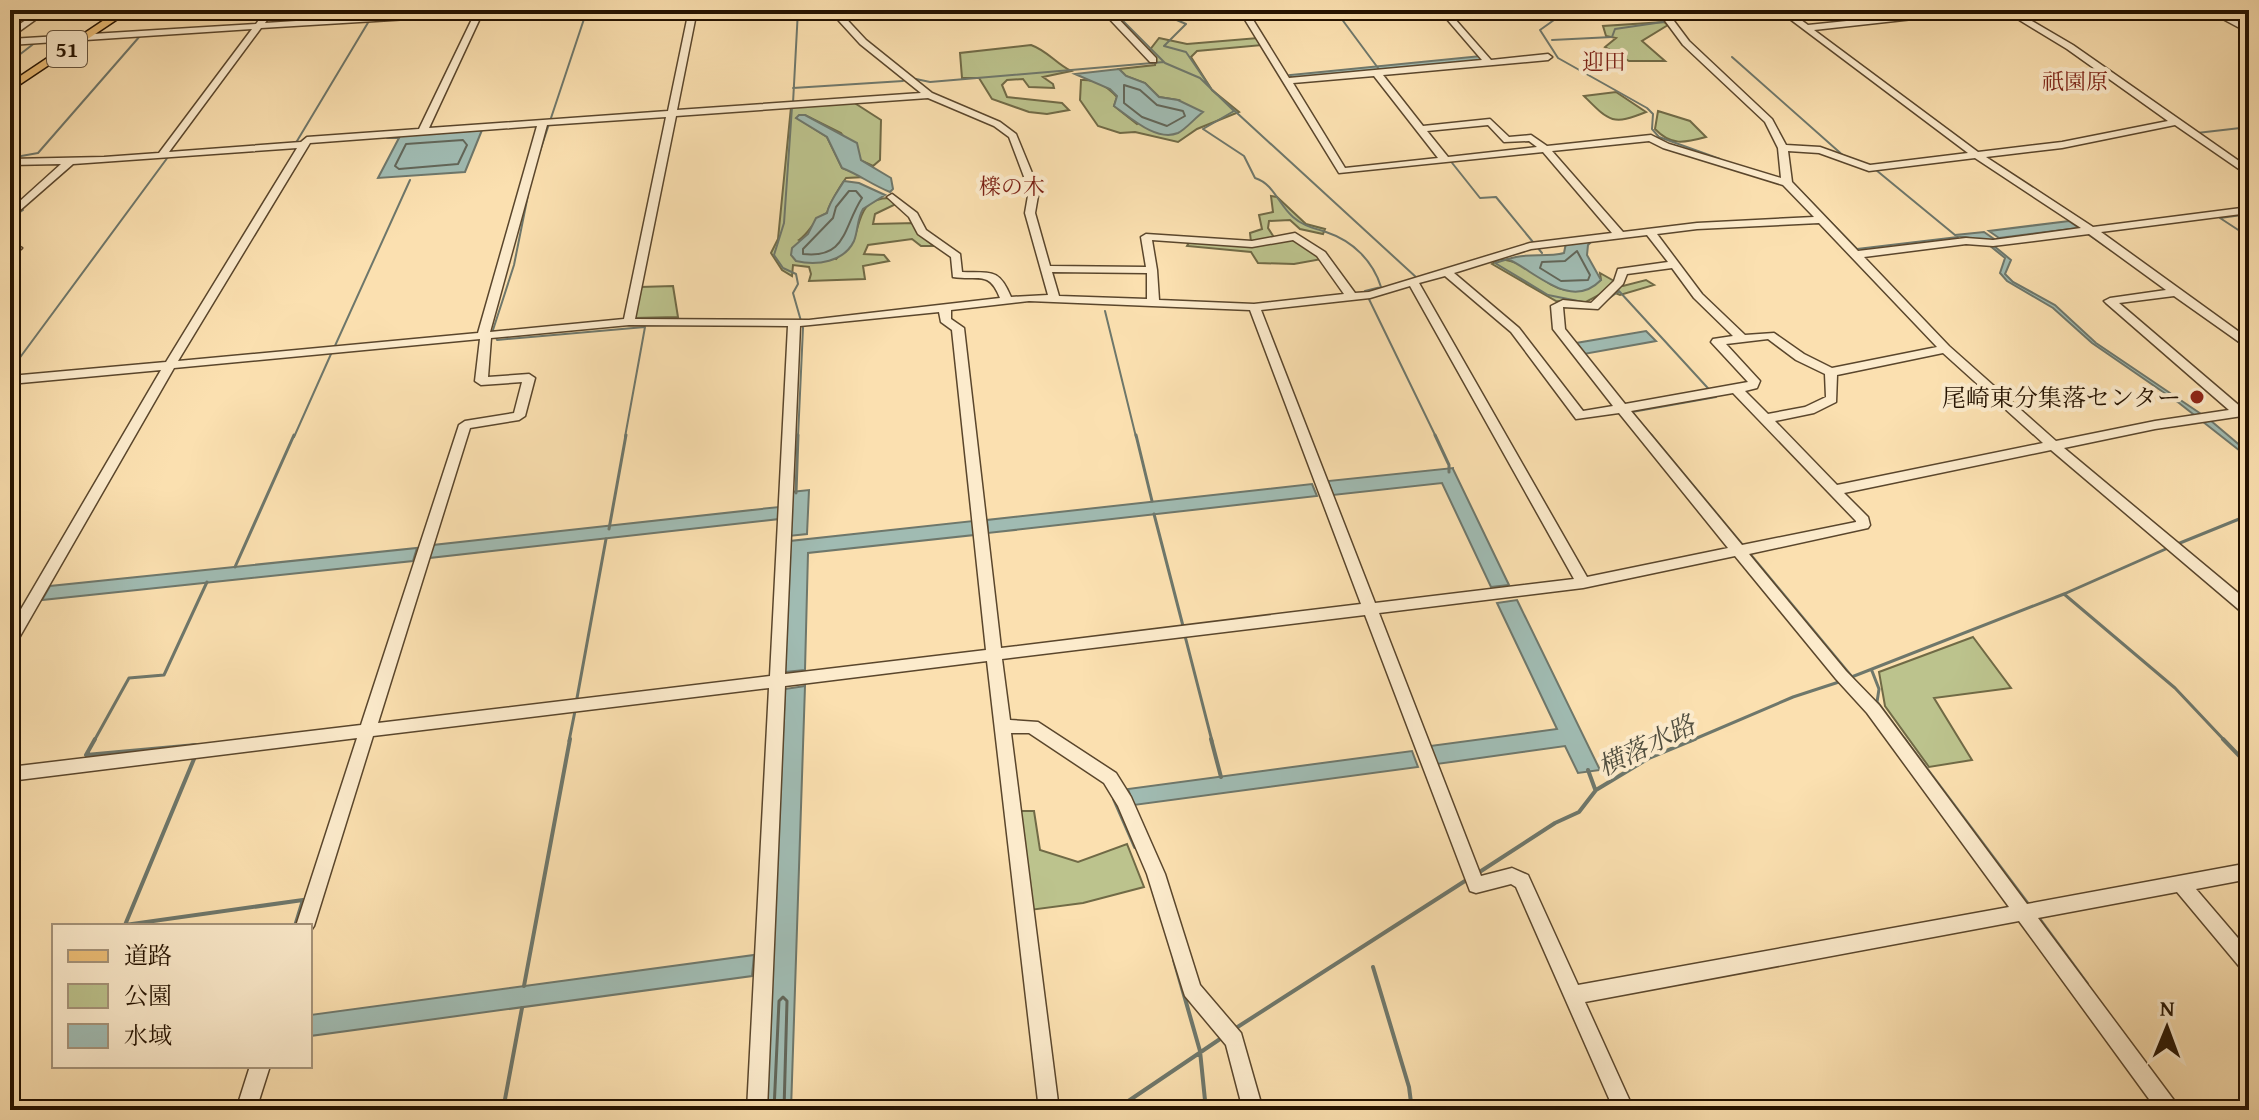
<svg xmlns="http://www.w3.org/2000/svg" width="2259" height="1120" viewBox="0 0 2259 1120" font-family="'Gentium Book Plus','Noto Serif JP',serif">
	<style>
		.green { fill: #bcc38d; stroke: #706a46; stroke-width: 2 }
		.water { fill: #a0bbb2; stroke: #6e776b; stroke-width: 2 }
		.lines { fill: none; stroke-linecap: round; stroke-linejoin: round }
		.shore-far1 { stroke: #626659; stroke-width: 2 }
		.shore { stroke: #626659; stroke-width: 3 }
		.stream-far2 { stroke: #6e776b; stroke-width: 2 }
		.stream-far1 { stroke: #6e776b; stroke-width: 3 }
		.stream { stroke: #6e776b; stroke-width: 4 }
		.minor-casing { stroke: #5a462c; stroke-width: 3 }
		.major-casing { stroke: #241200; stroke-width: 3 }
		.minor { fill: #fcebcc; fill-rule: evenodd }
		.major { fill: #eec078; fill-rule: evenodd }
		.poi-dot { fill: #8f2418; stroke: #fcebcc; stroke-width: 3 }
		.labels { text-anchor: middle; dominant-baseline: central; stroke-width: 8; stroke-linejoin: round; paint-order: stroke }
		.shield { fill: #fcebcc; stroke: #65533d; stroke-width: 2 }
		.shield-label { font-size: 22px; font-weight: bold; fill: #241200 }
		.far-neighbourhood-label { font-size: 22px; fill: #7a1f14; stroke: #fcebcc }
		.poi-label { font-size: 24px; fill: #241200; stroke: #fcebcc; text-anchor: end }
		.water-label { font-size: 26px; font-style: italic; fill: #4f4d3e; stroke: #fcebcc }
	</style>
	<rect width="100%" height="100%" fill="#fbe0b0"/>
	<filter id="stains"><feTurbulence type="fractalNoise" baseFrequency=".0025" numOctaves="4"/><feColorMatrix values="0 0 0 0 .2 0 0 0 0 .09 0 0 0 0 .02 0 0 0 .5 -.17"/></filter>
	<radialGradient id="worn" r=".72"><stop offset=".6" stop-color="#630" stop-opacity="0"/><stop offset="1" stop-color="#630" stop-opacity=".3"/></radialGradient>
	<path class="green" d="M1664,22L1668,25L1642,41L1665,61H1629L1605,47L1616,38L1606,36L1603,26Z
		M1159,38L1187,44L1258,38L1263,45L1197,51L1191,57L1212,90L1239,112L1197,129L1178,142L1135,132L1120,133L1098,126L1080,100L1081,80C1095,79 1108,87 1117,97L1114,106L1137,124L1178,100L1159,97L1145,83L1126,76L1119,69L1155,65L1156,59L1149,51Z
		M1031,45C1048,51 1055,63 1071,71L1043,77L1053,84L1054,88L1029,87L1023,79L1007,80L1002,85L1007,97L1062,103L1069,110L1047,114L1029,112L992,99L979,78H962L960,53Z
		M1616,92L1646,112C1612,126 1609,121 1584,96Z
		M853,102L881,120L880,160L873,166L860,160L841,133L805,115L797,118L827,137L842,168L866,177L846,178C840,186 829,205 827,213C813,219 811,232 799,240L836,259C842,252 851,247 854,239C861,218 861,198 890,198L896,204L875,214L873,224L916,223L919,234L934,246H921L912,239L868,245L864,254L884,255L889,261L863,266L865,279L809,281L811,274L809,267L793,265L792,276L782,270L771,253L778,239L791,107Z
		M1658,111L1690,121L1706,137C1684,143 1671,146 1655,129Z
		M1271,196L1277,197L1306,224L1325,229L1323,234L1300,229L1290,220L1269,221L1268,228L1277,242L1294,238L1322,259L1294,264L1258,263L1251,252L1187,246L1191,239L1251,242L1250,233L1262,229L1259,215L1273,212Z
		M1499,259C1543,262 1550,311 1601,280L1600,273L1623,286L1646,280L1654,285L1620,295L1608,290L1584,303L1556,301L1492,264Z
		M673,286L678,317L634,318L640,287Z
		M1973,637L2011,688L1934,698L1972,760L1929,767L1885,706L1879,672Z
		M1018,811H1034L1040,850L1078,862L1127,844L1144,887L1083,903L1030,910Z"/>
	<path class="water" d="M1481,56L1485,61L1292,78L1290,75Z
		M1119,69L1126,76L1145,83L1159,97L1178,100L1203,112C1195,118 1186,129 1178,133C1156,142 1130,117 1114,106L1117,96L1110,89L1075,74Z
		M799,115H805L857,143L861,160L891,178L893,189L890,192C872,185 860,175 842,168L827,137L796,118Z
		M482,130L465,172L378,178L400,136Z
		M844,181L859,183L885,195L863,209C857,219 858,231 854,241C844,262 817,266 796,261L791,255L792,248L808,234L816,218L827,213C829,202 838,191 844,181Z
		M2069,221L2079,228L1999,238L1989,231Z
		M1984,232L1994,239L1988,241L2011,260L2005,274L2013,282L2055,305L2096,343L2210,420L2249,453V458L2179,403L2092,343L2053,308L2007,281L2000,273L2005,258L1984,241L1955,235Z
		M1594,239L1588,245L1587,255L1601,280C1571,311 1536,272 1508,259C1528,252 1545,258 1564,253L1566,243Z
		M1646,331L1656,341L1584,354L1576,343Z
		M1453,468V469L1509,585L1491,587L1442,483L1333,495L1328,481Z
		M1312,484L1317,496L988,533L987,520Z
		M809,490L807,534L789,536L791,492Z
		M779,507V519L429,558L433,545Z
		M973,521L974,535L808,553L805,670L785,672L790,541Z
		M417,548L413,561L42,600L50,586Z
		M1517,600L1600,770L1578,773L1565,746L1437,764L1430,746L1557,729L1497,603Z
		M805,686L791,1110H766L785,689Z
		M1412,751L1418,767L1134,805L1128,789Z
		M754,955L752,976L310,1036V1015Z"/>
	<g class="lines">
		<path class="shore-far1" d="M1124,85L1140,90L1157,105L1183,111L1185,116L1167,126L1142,117L1124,103Z
			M463,140L467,145L458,164L399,169L395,166L406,144Z
			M849,191H856L862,198C843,227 847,259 803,254V249L833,218L836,207Z
			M1577,251L1590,275L1588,280L1561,281L1540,268L1542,262L1565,261Z"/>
		<path class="shore" d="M774,1110L779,1001L783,997L787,1001L784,1110"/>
		<path class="stream-far2" d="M1112,10L1165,63L1200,78L1234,111L1203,129L1244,156L1255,178C1274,184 1278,204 1293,217C1303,226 1314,228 1326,232C1353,241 1373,261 1381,287L1365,291L1436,437
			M1162,10L1165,15L1186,24L1164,46L1186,52L1212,90L1417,278
			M1335,10L1378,68
			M1546,10L1554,20L1540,30L1558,58L1647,108L1653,114L1652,129L1659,137L1720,159
			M1552,40L1612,37L1615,29L1724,13L1723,10
			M1732,57L1846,158
			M10,62L36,42
			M916,79L930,82L1164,62
			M793,88L903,81
			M793,103L798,10
			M792,107L784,223L774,255L783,268L796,274L798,284L793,293L803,328L798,437
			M2197,133L2249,127
			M387,138H399
			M297,141L369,21
			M10,158L38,153L140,36
			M1449,159L1480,198L1496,197L1542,253
			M537,160L587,10
			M1876,170L1955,235
			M1792,182L1857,249L1958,237
			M528,195L514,265L493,330L497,340L645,327L625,437
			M2249,214L2220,218L2249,237
			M10,219L23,210
			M2079,228L2112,251
			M1508,259L1495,263L1548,295L1588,303
			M1600,305L1619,291L1716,397L1632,412L1653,437
			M1105,311L1136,437
			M2229,335L2249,350
			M334,348L410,180
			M10,371L168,157
			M294,437L331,354"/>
		<path class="stream-far1" d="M1136,435L1152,501
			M1435,435L1449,465V472
			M1651,435L1744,547
			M796,493L798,435
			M1154,514L1183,626
			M609,529L626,435
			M2175,545L2249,515
			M1749,553L1852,677
			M235,567L294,435
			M2064,594L2175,688L2225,741
			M1185,636L1212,741
			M1872,671L1879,689L1877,702L1906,741
			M1849,678L2064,594L2168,548
			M577,698L606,539
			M94,741L129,678L164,675L207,582
			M569,741L575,711
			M1690,741L1793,697L1842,681"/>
		<path class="stream" d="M95,739L86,755L196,745
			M1211,739L1221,777
			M1904,739L2030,907
			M2223,739L2249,766
			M194,759L125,925L303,900L295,926
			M1588,770L1595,789
			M1114,799L1135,847
			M1478,873L1555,823L1579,812L1596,790L1649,758L1695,739
			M2037,916L2087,984
			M1174,960L1200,1051L1206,1110
			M1373,967L1409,1087L1412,1110
			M524,986L570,739
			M1236,1028L1468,879
			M2175,1103L2181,1110
			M503,1110L522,1008
			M1115,1110L1223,1037"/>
		<defs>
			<path id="minor" d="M40,10H49L10,38V31Z
				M266,10H274L265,23L468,10H510L506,12L482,14L429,128L668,111L689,10H697L677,110L921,93L860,44L829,10H838L866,40L932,93L1000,122L1016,134L1039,190L1035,213L1050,266L1146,267L1141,237L1146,234L1252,241L1295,233L1325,252L1355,293L1369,292L1530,243L1612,233L1543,152L1339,173L1239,10H1247L1289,78L1482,60L1439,10H1447L1491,60L1548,54L1552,57L1548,60L1383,75L1423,126L1490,119L1509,137L1531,135L1547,146L1651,135L1669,144L1781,178L1778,148L1765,122L1683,45L1663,18H1638L1633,10H1641L1643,14H1659L1657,10H1697L1693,12L1668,13L1689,41L1772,119L1786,145L1820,147L1870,165L1968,153L1778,10H1787L1808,25L1953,10H1980L1976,12L1814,30L1978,152L2062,142L2168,121L2067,49L2003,10H2013L2073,45L2249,168V176L2175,125L2062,148L1986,157L2093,227L2249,207V213L2101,232L2249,339V349L2174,296L2119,303L2242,408L2249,407V415L2155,429L2064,448L2249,602V616L2244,614L2051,450L1844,493L1868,517L1870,525L1868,528L1749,554L1846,671L1879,705L2027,904L2249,863V879L2196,889L2249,951V974L2243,971L2177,892L2038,918L2176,1103L2179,1110H2157L2019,921L1585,1002L1634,1110H1614L1516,887L1511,884L1476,893L1470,891L1365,615L1002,659L1010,720L1038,722L1116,773L1131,797L1165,874L1200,985L1241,1033L1263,1110H1243L1226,1045L1185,996L1183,990L1147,874L1118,806L1104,783L1029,733H1011L1059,1110H1039L987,661L785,686L767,1110H747L769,688L373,736L314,926L310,932V926H296L357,738L10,781V767L361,725L459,425L465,421L514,413L522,382L481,385L475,381L480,339L174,368L15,645L10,647V628L161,370L10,384V376L166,362L297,148L73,164L10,219V210L61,164L10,165V159L104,157L159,153L252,29L10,45V39L256,24ZM474,15L419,129L307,137L301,142L169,152L261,28ZM1374,76L1438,158L1345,168L1293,83ZM928,98L994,126L1009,137L1029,190L1025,213L1048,295L1011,297C999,268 991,273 962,272L960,254L926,230L917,213L892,194L887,197L909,217L918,234L951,257L953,277C979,281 989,270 1000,298L809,320L635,319L676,116ZM666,117L624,319L490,332L547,125ZM1488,125L1504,142L1529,141L1537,147L1448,157L1427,131ZM537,126L478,333L178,361L310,143ZM1649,141L1663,148L1783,185L1814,217L1697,223L1623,232L1552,151ZM1788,151L1819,153L1869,171L1975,158L2081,228L1993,240L1966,238L1858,251L1792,182ZM1819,223L1937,347L1832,368L1804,354L1774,333L1745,335L1702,294L1657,234L1697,229ZM2089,234L2166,290L2110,298L2104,301L2106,303L2229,410L2155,421L2056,441L1949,346L1864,257L1966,244L1993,246ZM1647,235L1668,262L1618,269L1614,281L1591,303L1563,300L1551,306L1553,329L1613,406L1583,411L1519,328L1454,273L1531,249ZM1152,240L1252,247L1293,240L1317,256L1344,294L1254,304L1159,300L1157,270ZM1672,268L1694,298L1733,336L1713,339L1711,342L1748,382L1625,404L1565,329L1563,307L1598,309L1623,284L1627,274ZM1052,272L1147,273V299L1059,296ZM1445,276L1511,332L1576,419L1619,413L1728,548L1587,577L1419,283ZM1410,286L1574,579L1375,603L1261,310L1370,298ZM1029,301L1250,310L1361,604L1001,648L964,328L951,319V310ZM939,312L941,322L952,330L986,650L785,674L800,326ZM629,325L788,326L770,676L378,723L470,428L519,420L525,416L535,378L529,374L488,377L491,338ZM1768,339L1796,360L1825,374L1826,397L1805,407L1768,414L1745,391L1757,388L1760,381L1726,344ZM1943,353L2043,443L1837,485L1775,421L1814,413L1836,402L1837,375ZM1733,393L1856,521V522L1742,545L1631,411ZM1735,556L1836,679L1867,713L2009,907L1578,985L1528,875L1512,868L1481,876L1379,613L1583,588Z
				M1101,10H1110L1156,58V62H1150Z
				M2206,10H2216L2249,27V33Z
				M10,241L22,248L10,258Z
				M250,1066H270L256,1110H236Z"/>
			<path id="major" d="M119,10H131L10,91V83Z"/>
		</defs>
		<use href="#minor" class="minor-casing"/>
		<use href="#major" class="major-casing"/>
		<use href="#minor" class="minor"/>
		<use href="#major" class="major"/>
	</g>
	<circle class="poi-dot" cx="2197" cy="397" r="8"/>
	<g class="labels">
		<rect class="shield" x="47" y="31" width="40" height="36" rx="6"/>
		<g class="shield-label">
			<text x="67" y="49">51</text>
		</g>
		<g class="far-neighbourhood-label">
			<text x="1604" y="61">迎田</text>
			<text x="2075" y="81">祇園原</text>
			<text x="1012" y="186">檪の木</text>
		</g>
		<g class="poi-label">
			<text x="2181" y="397">尾崎東分集落センター</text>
		</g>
		<g class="water-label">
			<text transform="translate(1646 745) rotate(-26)">横落水路</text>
		</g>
	</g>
	<rect width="2259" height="1120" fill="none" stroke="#fbe0b0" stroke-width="40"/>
	<rect x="12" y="12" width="2235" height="1096" fill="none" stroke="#241200" stroke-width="4"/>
	<rect x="20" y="20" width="2219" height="1080" fill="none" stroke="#241200" stroke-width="2"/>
	<rect x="52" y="924" width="260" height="144" fill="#fcebcc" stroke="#a6947a" stroke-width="2"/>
	<rect x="68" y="950" width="40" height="12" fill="#eec078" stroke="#a6947a" stroke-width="2"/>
	<text x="124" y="964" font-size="24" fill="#241200">道路</text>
	<rect x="68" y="984" width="40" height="24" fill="#bcc38d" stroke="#a6947a" stroke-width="2"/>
	<text x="124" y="1004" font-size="24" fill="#241200">公園</text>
	<rect x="68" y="1024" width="40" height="24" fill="#a0bbb2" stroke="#a6947a" stroke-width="2"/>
	<text x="124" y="1044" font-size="24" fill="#241200">水域</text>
	<g transform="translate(2167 1028) rotate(1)" stroke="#fcebcc" stroke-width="6" paint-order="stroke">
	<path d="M0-6L14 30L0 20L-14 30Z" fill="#241200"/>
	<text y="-12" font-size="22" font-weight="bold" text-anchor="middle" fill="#241200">N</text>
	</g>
	<rect width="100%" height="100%" filter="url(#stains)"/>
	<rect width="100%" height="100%" fill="url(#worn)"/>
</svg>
